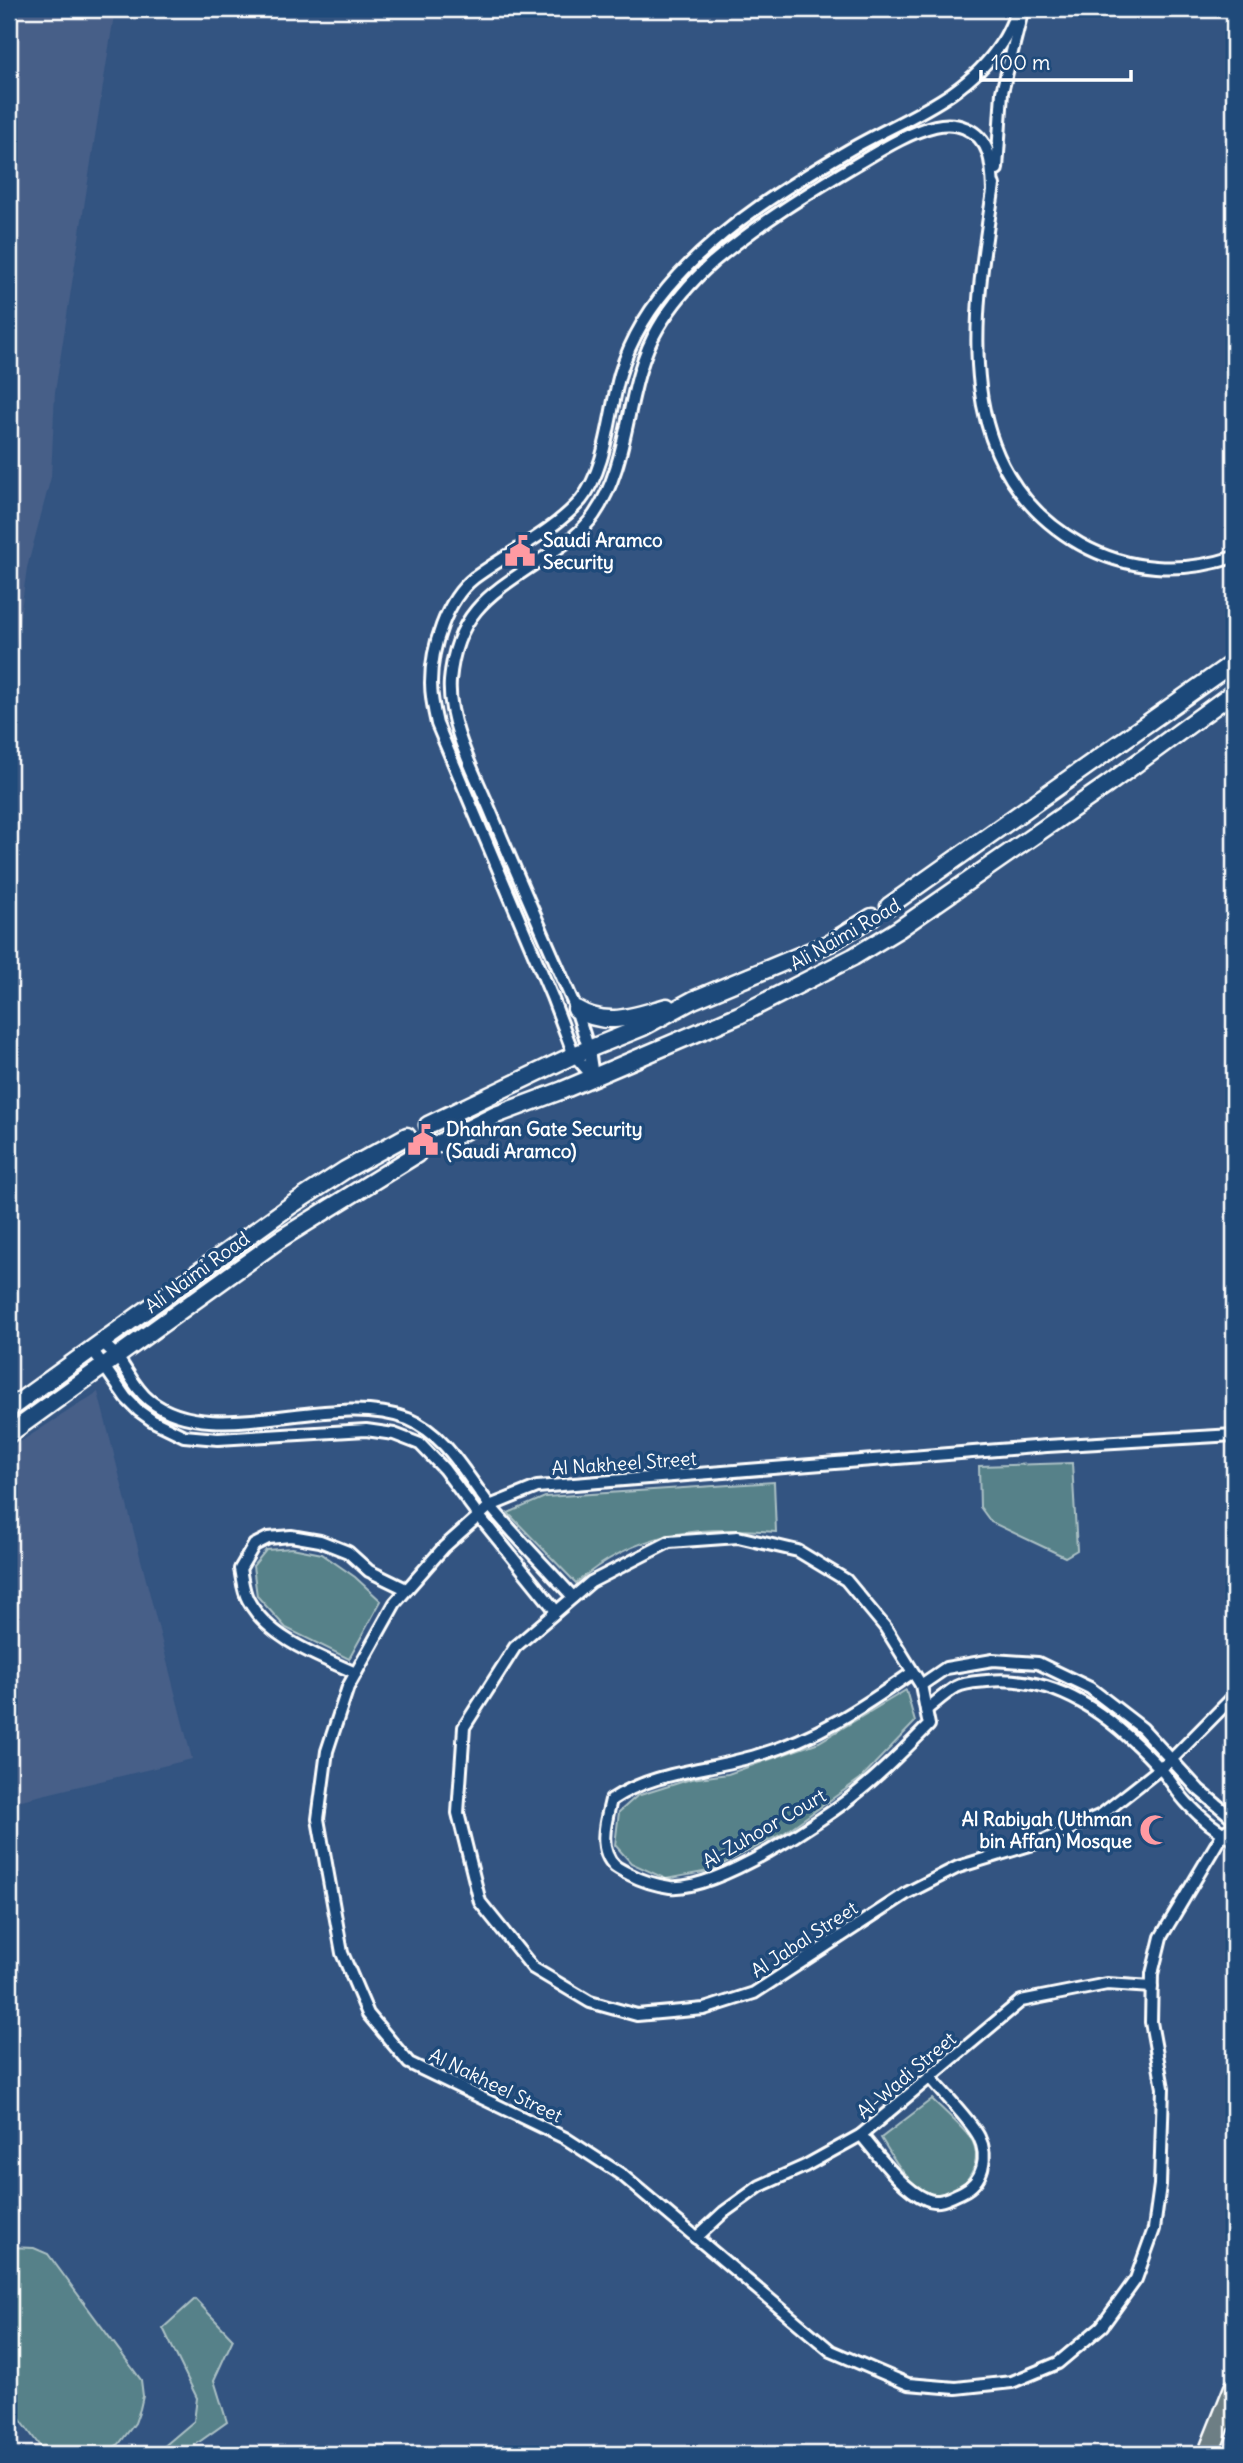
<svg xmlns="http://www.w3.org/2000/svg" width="1243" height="2463" viewBox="0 0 1243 2463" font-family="Delius,sans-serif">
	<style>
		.built { fill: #465f88 }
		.green { fill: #578189; stroke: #abc0c4; stroke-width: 2 }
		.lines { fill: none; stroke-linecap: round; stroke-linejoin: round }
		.minor-casing { stroke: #fff; stroke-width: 16 }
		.secondary-casing { stroke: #fff; stroke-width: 21 }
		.motorway-casing { stroke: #fff; stroke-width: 24 }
		.minor { stroke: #1f4a7a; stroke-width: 10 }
		.secondary { stroke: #1f4a7a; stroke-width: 16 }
		.motorway { stroke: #6d7e84; stroke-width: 19 }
		.labels { text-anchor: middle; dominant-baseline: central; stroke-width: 7; stroke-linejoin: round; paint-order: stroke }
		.poi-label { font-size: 19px; font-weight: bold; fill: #fff; stroke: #1f4a7a; text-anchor: start }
		.street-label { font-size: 19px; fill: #fff; stroke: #1f4a7a }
	</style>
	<rect width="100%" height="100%" fill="#335481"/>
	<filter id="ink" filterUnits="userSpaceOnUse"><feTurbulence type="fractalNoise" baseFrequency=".0143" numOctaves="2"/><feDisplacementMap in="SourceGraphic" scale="14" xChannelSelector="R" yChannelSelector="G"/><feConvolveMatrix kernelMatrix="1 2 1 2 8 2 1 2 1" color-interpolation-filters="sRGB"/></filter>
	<g filter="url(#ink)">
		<!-- built -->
		<g class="built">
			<path d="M9,9H115L55,392L51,477L27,568L9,693Z"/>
			<path d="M98,1392L192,1759L9,1803V1449Z"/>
		</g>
		<!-- green -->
		<g class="green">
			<path d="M1072,1463L1077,1550L1065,1557L991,1522L980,1507L979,1466Z"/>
			<path d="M774,1482L776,1532C698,1526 637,1530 576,1583L508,1513L545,1497Z"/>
			<path d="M292,1548L322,1554L355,1577L381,1601L349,1659L286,1628L257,1596L253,1566L266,1550Z"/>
			<path d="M906,1690L915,1722L860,1779L784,1833L709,1871L666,1879L631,1863L615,1845L619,1812L637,1796L691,1779L728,1774L819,1742Z"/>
			<path d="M932,2099C942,2109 968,2132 973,2142C986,2170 953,2206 926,2192C905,2181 893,2157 881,2138Z"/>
			<path d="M9,2247L34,2248L48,2254L141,2380L143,2396L140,2409L135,2423L119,2444L101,2454H49L44,2452L9,2404Z"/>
			<path d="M195,2299L233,2339L214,2380L227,2422L182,2454H155L194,2421L197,2398L163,2328Z"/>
		</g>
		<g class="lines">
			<defs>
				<g id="minor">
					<path d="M997,169L1002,92L1021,16"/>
					<path d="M994,185C974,312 947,468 1080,544C1128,571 1182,574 1234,557"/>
					<path d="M593,1076L589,1050L576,1009C547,943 518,877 490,810C474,772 447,722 450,681C456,609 495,591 548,555C566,543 582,532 594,515C632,460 624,385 658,328C672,304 693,280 713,262C759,223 811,191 862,161C884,148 910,132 935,126C944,124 956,124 965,128C992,139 992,167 993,191"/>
					<path d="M593,1077L574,1055L552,997L437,724C434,711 431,697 431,683C431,648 446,600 474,578C509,552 552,533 581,500C607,468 609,413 620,374C631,337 653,303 679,275C726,224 789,185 849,150C904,118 966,99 1002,42C1009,32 1013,20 1018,9"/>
					<path d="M102,1342C107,1347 113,1352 117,1357C127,1370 135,1389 149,1400C214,1452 329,1389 408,1419C447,1435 466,1476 491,1507C517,1538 546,1567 573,1597"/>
					<path d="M92,1349L126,1398L139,1411L153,1421L184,1436L218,1439L366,1430L394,1434L420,1444L444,1469L479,1516L556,1611"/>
					<path d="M1234,1435L1047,1446L537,1487L490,1506L444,1547L395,1603L348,1687L327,1751L318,1819L342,1953L368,2014L409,2063L565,2138L622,2175L831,2351L908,2384L956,2388L1012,2382L1058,2363L1102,2326L1136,2279L1154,2229L1160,2185L1163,2088L1151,2022L1152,1974L1161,1937L1223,1833L1234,1826"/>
					<path d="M913,1672C863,1707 817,1738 758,1755C708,1771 656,1770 611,1800C606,1820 597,1850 615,1866C619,1869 625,1872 629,1874C642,1881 656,1885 670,1887C716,1891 823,1821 859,1791C884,1771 907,1747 929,1725L921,1685L885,1627L846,1580L798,1551L738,1537L669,1542L591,1582L515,1647L464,1727L458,1813L480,1902L533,1968L590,2002L637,2015L704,2009L754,1993L907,1893L958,1867L1043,1841L1101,1815L1171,1760L1234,1696"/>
					<path d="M356,1673C318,1656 269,1639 248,1600C243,1591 242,1578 240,1569L254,1545L268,1538L291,1536L320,1541L348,1552L369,1571L406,1589"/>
					<path d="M921,1685L946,1668L993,1660L1038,1663L1090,1688L1142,1728L1199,1790L1234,1819"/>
					<path d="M926,1710C936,1702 946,1693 956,1687C965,1682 977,1682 987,1681C1058,1674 1112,1717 1158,1766C1169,1777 1177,1793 1188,1804C1201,1818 1218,1831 1234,1840"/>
					<path d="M861,2135C878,2155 902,2189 926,2199C939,2205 951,2197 962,2192C983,2182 989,2157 979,2137C972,2122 942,2092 931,2078"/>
					<path d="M696,2238L724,2212L760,2186L805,2166L861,2135L1021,2001L1107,1984L1152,1987"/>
				</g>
				<g id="secondary">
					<path d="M889,906L1234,662"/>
					<path d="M576,1009C608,1028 633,1016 667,1007"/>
					<path d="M428,1125L574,1055L643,1027L693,1000L830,943L872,917"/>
					<path d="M438,1144L496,1115L563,1090L739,1015L853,957L899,929L1107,785L1234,692"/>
					<path d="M9,1409L290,1206L345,1170L407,1136"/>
					<path d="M9,1434L280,1239L417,1154"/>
				</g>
				<path id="motorway" d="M1208,2454L1234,2389"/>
			</defs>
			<!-- minor casing -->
			<use href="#minor" class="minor-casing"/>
			<!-- secondary casing -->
			<use href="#secondary" class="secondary-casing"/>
			<!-- motorway casing -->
			<use href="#motorway" class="motorway-casing"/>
			<!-- minor -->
			<use href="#minor" class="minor"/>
			<!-- secondary -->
			<use href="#secondary" class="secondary"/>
			<!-- motorway -->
			<use href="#motorway" class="motorway"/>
		</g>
	</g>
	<!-- icons -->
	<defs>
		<symbol id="civic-bare" viewBox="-9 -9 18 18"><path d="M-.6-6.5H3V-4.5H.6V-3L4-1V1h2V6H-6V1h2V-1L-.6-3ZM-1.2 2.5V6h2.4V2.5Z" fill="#ff9aa2" stroke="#1f4a7a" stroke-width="2.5" paint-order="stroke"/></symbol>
		<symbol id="mosque-bare" viewBox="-9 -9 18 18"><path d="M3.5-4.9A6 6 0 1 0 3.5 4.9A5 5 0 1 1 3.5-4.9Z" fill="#ff9aa2" stroke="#1f4a7a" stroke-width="2.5" paint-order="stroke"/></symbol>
	</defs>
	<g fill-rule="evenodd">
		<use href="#civic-bare" x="498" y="529" width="44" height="44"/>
		<use href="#civic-bare" x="401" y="1118" width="44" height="44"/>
		<use href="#mosque-bare" x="1133" y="1808" width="44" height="44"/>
	</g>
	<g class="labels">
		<!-- poi labels -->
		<g class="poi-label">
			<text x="543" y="540">Saudi Aramco<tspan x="543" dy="22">Security</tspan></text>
			<text x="446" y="1129">Dhahran Gate Security<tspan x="446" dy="22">(Saudi Aramco)</tspan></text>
			<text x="1132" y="1819" text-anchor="end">Al Rabiyah (Uthman<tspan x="1132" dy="22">bin Affan) Mosque</tspan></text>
		</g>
		<!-- street labels -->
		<g class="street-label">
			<text transform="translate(845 934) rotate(-30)">Ali Naimi Road</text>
			<text transform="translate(197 1272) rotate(-36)">Ali Naimi Road</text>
			<text transform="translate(624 1463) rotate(-4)">Al Nakheel Street</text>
			<text transform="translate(764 1828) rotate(-30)">Al-Zuhoor Court</text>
			<text transform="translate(804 1939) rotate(-33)">Al Jabal Street</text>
			<text transform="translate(906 2075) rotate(-40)">Al-Wadi Street</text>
			<text transform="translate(496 2085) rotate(26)">Al Nakheel Street</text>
		</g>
	</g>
	<!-- margin -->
	<rect width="1243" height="2463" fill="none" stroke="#1f4a7a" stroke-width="35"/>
	<rect x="18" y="18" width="1208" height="2428" fill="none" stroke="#fff" stroke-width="2.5" filter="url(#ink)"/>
	<!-- scale -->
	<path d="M981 70v10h150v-10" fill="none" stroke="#ffffff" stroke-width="3.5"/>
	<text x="991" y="70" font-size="21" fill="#ffffff" stroke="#1f4a7a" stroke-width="5" paint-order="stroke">100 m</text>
</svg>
